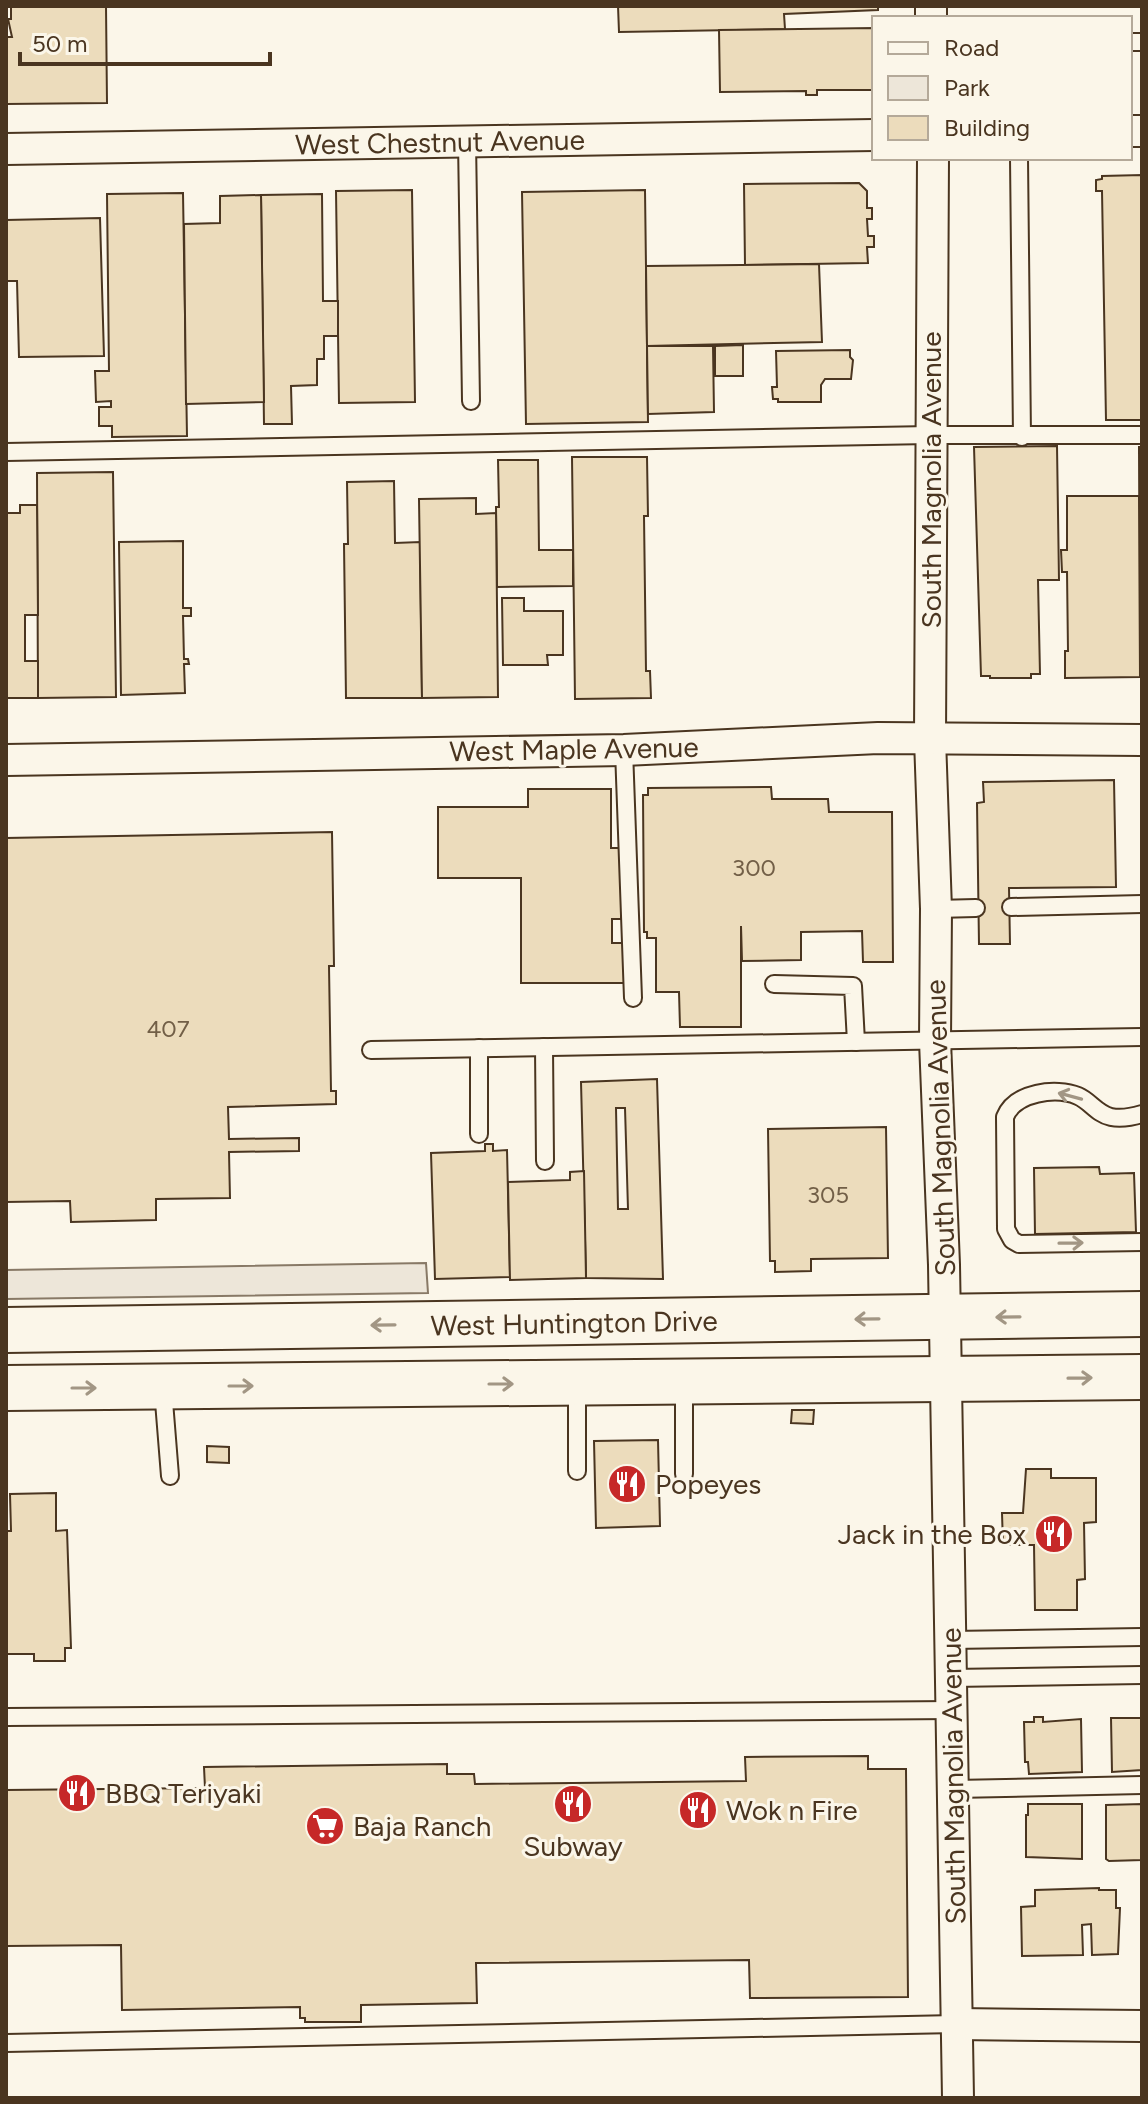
<svg xmlns="http://www.w3.org/2000/svg" width="1148" height="2104" viewBox="0 0 1148 2104" font-family="Figtree,sans-serif">
	<style>
		.green { fill: #ede6d9; stroke: #887966; stroke-width: 2 }
		.building { fill: #ecdcbc; stroke: #4a3520; stroke-width: 2; fill-rule: evenodd }
		.lines { fill: none; stroke-linecap: round; stroke-linejoin: round }
		.lane-casing { stroke: #4a3520; stroke-width: 20 }
		.street-casing { stroke: #4a3520; stroke-width: 34 }
		.primary-casing { stroke: #4a3520; stroke-width: 48 }
		.lane { stroke: #fbf6e9; stroke-width: 16 }
		.street { stroke: #fbf6e9; stroke-width: 30 }
		.primary { stroke: #fbf6e9; stroke-width: 44 }
		.oneway { stroke: #a29684 }
		.labels { text-anchor: middle; dominant-baseline: central; stroke-width: 6; stroke-linejoin: round; paint-order: stroke }
		.number-label { font-size: 24px; fill: #725f47 }
		.street-label { font-size: 28px; fill: #4a3520; stroke: #fbf6e9 }
		.poi-label { font-size: 28px; fill: #4a3520; stroke: #fbf6e9; text-anchor: start }
	</style>
	<rect width="100%" height="100%" fill="#fbf6e9"/>
	<!-- green -->
	<path class="green" d="M426,1263L428,1293L6,1299V1270Z"/>
	<!-- building -->
	<g class="building">
		<path d="M11,6H106L107,103L6,104V37H12L8,19H11Z"/>
		<path d="M618,6H878V10L784,14L785,29L619,32Z"/>
		<path d="M874,28V90H817V95H806V91L720,92L719,30Z"/>
		<path d="M1142,175V420H1106L1102,191H1096V180L1102,179V176Z"/>
		<path d="M859,183L867,191V208H872V219H867L868,236H874V247H867L868,263L745,265L744,184Z"/>
		<path d="M412,190L415,402L339,403L336,191Z"/>
		<path d="M645,190L648,422L526,424L522,192Z"/>
		<path d="M183,193L187,436L112,437V426H99V407H111V401L96,402L95,371H109L107,194Z"/>
		<path d="M322,194L323,301H338V336H324V359H317V385L291,386L292,424H264L261,195Z"/>
		<path d="M261,195L264,402L186,404L184,224L220,223V196Z"/>
		<path d="M100,218L104,356L19,357L17,281H6V220Z"/>
		<path d="M819,264L822,342L647,346L646,266Z"/>
		<path d="M743,345V376H715V346Z"/>
		<path d="M647,346H713L714,412L648,414Z"/>
		<path d="M850,350V357L853,360L851,379H825L821,385V402H778V399H773L772,387H777L776,351Z"/>
		<path d="M1057,446L1059,580H1038L1040,674H1031V678H990V676H981L974,447Z"/>
		<path d="M1139,447H1142V672H1140Z"/>
		<path d="M572,457H647L648,516H644L646,671H650L651,698L575,699Z"/>
		<path d="M498,460H538L539,550H573V586L497,587L496,507H499Z"/>
		<path d="M113,472L116,697L38,698L37,473Z"/>
		<path d="M394,481L395,543L420,542L422,698H346L344,544H348L347,482Z"/>
		<path d="M1067,496H1139L1140,677L1065,678V651H1068L1067,572H1062L1061,550H1067Z"/>
		<path d="M476,498V514L496,513L498,697L422,698L419,499Z"/>
		<path d="M20,505H37L38,615H25V661H38V698H6V513H20Z"/>
		<path d="M183,541V608H191V616H183L184,659H188L189,664H184L185,693L121,695L119,542Z"/>
		<path d="M502,598H524V611H563V655H547L548,665H503Z"/>
		<path d="M1114,780L1116,887L1009,888L1010,944H979L977,803L984,802L983,782Z"/>
		<path d="M771,787L772,799H828L829,812H892L893,962H863L862,931L801,932V960L742,961L741,926V1027H680L679,992H656V938H647V932H644L643,795H648V788Z"/>
		<path d="M528,789H611V848H621V919H612V943H626V983H521V878H438V807H528Z"/>
		<path d="M332,832L334,966H329L331,1091H336V1104L228,1107L229,1139L299,1138V1151L229,1152L230,1198L156,1199V1220L71,1222L70,1201L6,1202V838Z"/>
		<path d="M657,1079L663,1279L586,1278L581,1082ZM616,1108H625L628,1209H618Z"/>
		<path d="M886,1127L888,1258L811,1259V1271L775,1272V1261H770L768,1129Z"/>
		<path d="M485,1144H493V1151L507,1150L510,1277L435,1279L431,1153L485,1151Z"/>
		<path d="M1099,1167L1100,1174L1134,1173L1136,1232L1035,1234L1034,1168Z"/>
		<path d="M584,1171L586,1278L510,1280L508,1182L570,1180V1172Z"/>
		<path d="M792,1410H814L813,1424L791,1423Z"/>
		<path d="M658,1440L660,1526L596,1528L594,1441Z"/>
		<path d="M207,1446L229,1447V1463L207,1462Z"/>
		<path d="M1026,1469H1051V1478H1096V1522L1084,1523L1085,1579L1077,1580V1610H1035L1034,1545H1003L1002,1513H1023Z"/>
		<path d="M56,1493V1531L67,1530L71,1648H65V1661H34V1654H6V1531H11L10,1494Z"/>
		<path d="M1034,1717H1043V1722L1081,1719L1082,1772L1029,1774L1028,1762H1025L1024,1722H1034Z"/>
		<path d="M1111,1718H1142V1770L1112,1772Z"/>
		<path d="M868,1756V1769H906L908,1997L750,1998L749,1960L476,1963L477,2003L361,2005V2022H305V2018H300V2007L122,2010L121,1945L6,1946V1790L205,1788L204,1767L447,1764V1774H474L475,1784L746,1781L745,1757Z"/>
		<path d="M1028,1804H1082V1859L1026,1857V1815H1028Z"/>
		<path d="M1142,1804V1860L1109,1861L1106,1859V1805Z"/>
		<path d="M1099,1888V1890H1116V1908H1120L1118,1954L1092,1955L1091,1924L1082,1925L1083,1955L1022,1956L1021,1907L1035,1906V1890Z"/>
	</g>
	<g class="lines">
		<defs>
			<g id="lane">
				<path d="M1130,42H1142"/>
				<path d="M467,141L471,401"/>
				<path d="M1019,158L1022,437"/>
				<path d="M6,452L930,435H1142"/>
				<path d="M624,750L633,998"/>
				<path d="M1011,907L1142,904"/>
				<path d="M936,909L976,908"/>
				<path d="M774,984L853,986L856,1042"/>
				<path d="M544,1047L545,1161"/>
				<path d="M479,1048V1134"/>
				<path d="M371,1050L1142,1037"/>
				<path d="M1142,1114C1132,1117 1121,1119 1111,1117C1097,1114 1090,1101 1078,1096C1056,1087 1015,1092 1005,1117L1006,1229L1012,1240L1019,1244L1142,1242"/>
				<path d="M684,1383V1474"/>
				<path d="M577,1385V1471"/>
				<path d="M163,1389L170,1476"/>
				<path d="M951,1640L1142,1637"/>
				<path d="M952,1678L1142,1675"/>
				<path d="M6,1717L953,1710"/>
				<path d="M955,1789L1142,1785"/>
				<path d="M6,2043L956,2024"/>
			</g>
			<g id="street">
				<path d="M931,6V18"/>
				<path d="M1130,131H1142"/>
				<path d="M6,149L874,135"/>
				<path d="M933,158L930,739L936,909L935,1041L944,1265L958,2098"/>
				<path d="M6,760L624,750L878,738L1142,740"/>
				<path d="M956,2024L1142,2026"/>
			</g>
			<g id="primary">
				<path d="M6,1330L1142,1314"/>
				<path d="M6,1388L1142,1377"/>
			</g>
		</defs>
		<!-- lane casing -->
		<use href="#lane" class="lane-casing"/>
		<!-- street casing -->
		<use href="#street" class="street-casing"/>
		<!-- primary casing -->
		<use href="#primary" class="primary-casing"/>
		<!-- lane -->
		<use href="#lane" class="lane"/>
		<!-- street -->
		<use href="#street" class="street"/>
		<!-- primary -->
		<use href="#primary" class="primary"/>
	</g>
	<!-- one-way arrows -->
	<defs><path id="oneway-shaft" d="M-6 0H5M1.5-3L5.5 0L1.5 3" fill="none" stroke-width="1.6" stroke-linecap="round" stroke-linejoin="round" transform="scale(2)"/></defs>
	<g class="oneway">
		<use href="#oneway-shaft" transform="translate(1070 1096) rotate(-165)"/>
		<use href="#oneway-shaft" transform="translate(1071 1243) rotate(-1)"/>
		<use href="#oneway-shaft" transform="translate(1008 1317) rotate(179)"/>
		<use href="#oneway-shaft" transform="translate(867 1319) rotate(179)"/>
		<use href="#oneway-shaft" transform="translate(383 1325) rotate(179)"/>
		<use href="#oneway-shaft" transform="translate(1080 1378) rotate(-1)"/>
		<use href="#oneway-shaft" transform="translate(501 1384)"/>
		<use href="#oneway-shaft" transform="translate(241 1386)"/>
		<use href="#oneway-shaft" transform="translate(84 1388)"/>
	</g>
	<!-- icons -->
	<defs>
		<symbol id="restaurant-disc" viewBox="-11 -11 22 22"><circle r="9.5" fill="#c62828" stroke="#fbf6e9"/><path d="M-5-6h1v4h1v-4h1v4h1v-4h1v5L-1.5 .5V6h-2V.5L-5-1ZM5-6V6H3V1.5H1.5Q1.5-4 5-6Z" fill="#fff"/></symbol>
		<symbol id="supermarket-disc" viewBox="-11 -11 22 22"><circle r="9.5" fill="#c62828" stroke="#fbf6e9"/><path d="M-6-5.5h2.5l.6 2H6L4.5 2H-2.5L-4.4-4H-6ZM-1.5 3.2a1.3 1.3 0 1 0 .1 0ZM3 3.2a1.3 1.3 0 1 0 .1 0Z" fill="#fff"/></symbol>
	</defs>
	<g fill-rule="evenodd">
		<use href="#restaurant-disc" x="605" y="1462" width="44" height="44"/>
		<use href="#restaurant-disc" x="1032" y="1512" width="44" height="44"/>
		<use href="#restaurant-disc" x="55" y="1771" width="44" height="44"/>
		<use href="#restaurant-disc" x="551" y="1782" width="44" height="44"/>
		<use href="#restaurant-disc" x="676" y="1788" width="44" height="44"/>
		<use href="#supermarket-disc" x="303" y="1804" width="44" height="44"/>
	</g>
	<g class="labels">
		<!-- number labels -->
		<g class="number-label">
			<text x="754" y="867">300</text>
			<text x="168" y="1028">407</text>
			<text x="828" y="1194">305</text>
		</g>
		<!-- street labels -->
		<g class="street-label">
			<text transform="translate(440 142) rotate(-1)">West Chestnut Avenue</text>
			<text transform="translate(931 480) rotate(-90)">South Magnolia Avenue</text>
			<text transform="translate(574 749) rotate(-1)">West Maple Avenue</text>
			<text transform="translate(940 1128) rotate(-92)">South Magnolia Avenue</text>
			<text transform="translate(574 1323) rotate(-1)">West Huntington Drive</text>
			<text transform="translate(953 1776) rotate(-91)">South Magnolia Avenue</text>
		</g>
		<!-- poi labels -->
		<g class="poi-label">
			<text x="655" y="1484">Popeyes</text>
			<text x="1026" y="1534" text-anchor="end">Jack in the Box</text>
			<text x="105" y="1793">BBQ Teriyaki</text>
			<text x="726" y="1810">Wok n Fire</text>
			<text x="353" y="1826">Baja Ranch</text>
			<text x="573" y="1846" text-anchor="middle">Subway</text>
		</g>
	</g>
	<!-- border -->
	<rect width="1148" height="2104" fill="none" stroke="#4a3520" stroke-width="16"/>
	<!-- legend -->
	<rect x="872" y="16" width="260" height="144" fill="#fbf6e9" stroke="#b4a999" stroke-width="2"/>
	<rect x="888" y="42" width="40" height="12" fill="#fbf6e9" stroke="#b4a999" stroke-width="2"/>
	<text x="944" y="56" font-size="24" fill="#4a3520">Road</text>
	<rect x="888" y="76" width="40" height="24" fill="#ede6d9" stroke="#b4a999" stroke-width="2"/>
	<text x="944" y="96" font-size="24" fill="#4a3520">Park</text>
	<rect x="888" y="116" width="40" height="24" fill="#ecdcbc" stroke="#b4a999" stroke-width="2"/>
	<text x="944" y="136" font-size="24" fill="#4a3520">Building</text>
	<!-- scale -->
	<path d="M20 52v12h250v-12" fill="none" stroke="#4a3520" stroke-width="4"/>
	<text x="32" y="52" font-size="24" fill="#4a3520" stroke="#fbf6e9" stroke-width="6" paint-order="stroke">50 m</text>
</svg>
